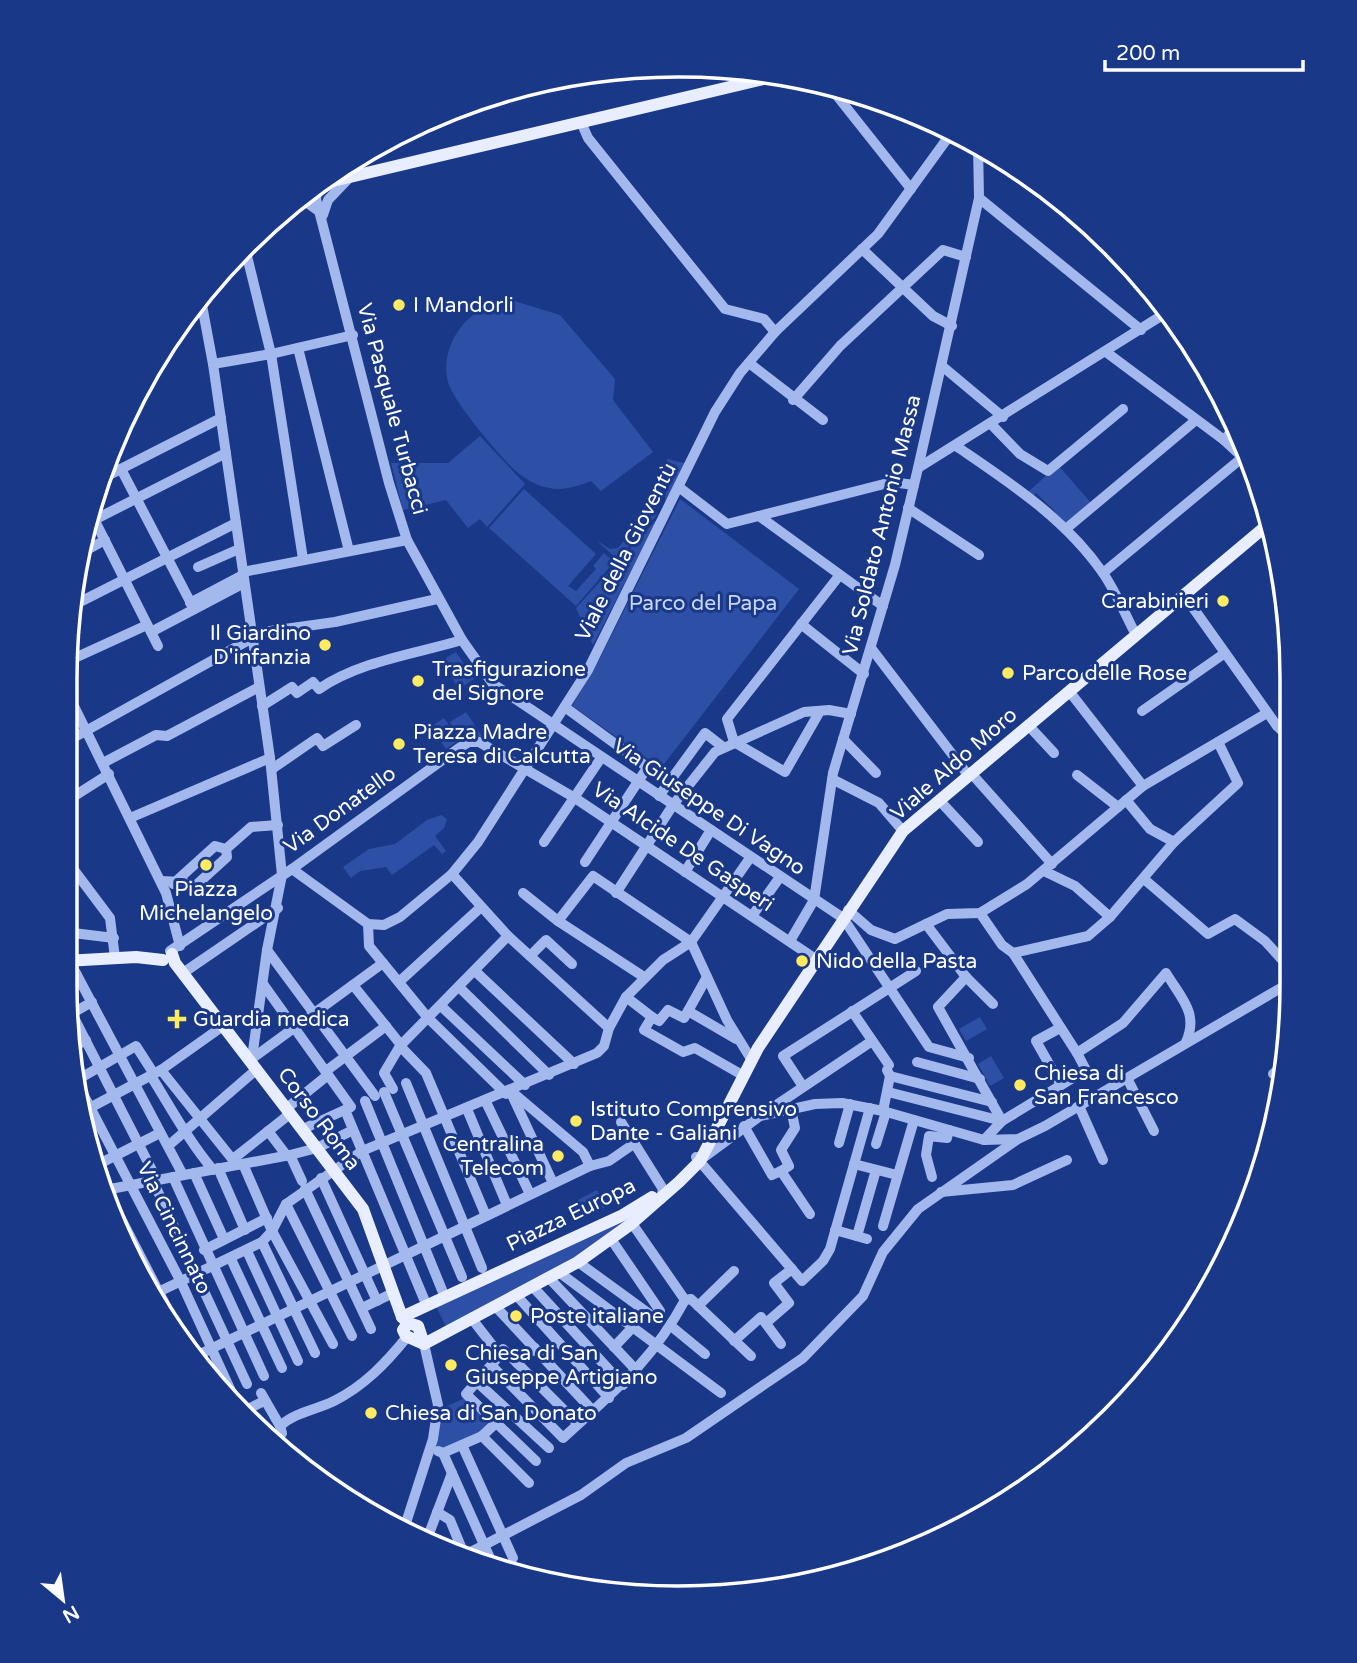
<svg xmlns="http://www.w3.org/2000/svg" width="1357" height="1663" viewBox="0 0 1357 1663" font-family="'Varela Round',sans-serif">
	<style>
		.green { fill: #2d50a6 }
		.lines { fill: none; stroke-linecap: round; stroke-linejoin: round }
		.minor { stroke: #a3b8ed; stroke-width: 10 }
		.major { stroke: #e8edff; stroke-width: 12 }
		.poi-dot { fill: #ffeb5f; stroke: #1a3888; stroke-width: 2.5 }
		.labels { text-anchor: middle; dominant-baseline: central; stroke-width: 6; stroke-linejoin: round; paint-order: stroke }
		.poi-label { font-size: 21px; fill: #fff; stroke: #1a3888; text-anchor: start }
		.street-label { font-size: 21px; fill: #fff; stroke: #1a3888 }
		.park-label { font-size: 21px; fill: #c8d6f9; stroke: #1a3888 }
		.rim { fill: none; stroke: #fff; stroke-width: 3.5 }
	</style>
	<rect width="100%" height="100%" fill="#1a3888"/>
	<!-- green -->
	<g class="green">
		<path d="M511,300L560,315L615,379L613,400L653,452L601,491L591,481C578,486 563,491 549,488C537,486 525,479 516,471C500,457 453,401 448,382C438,343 472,302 511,300Z"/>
		<path d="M480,436L525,484L487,527L480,519L468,528L446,500L403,510L391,463H448Z"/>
		<path d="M667,459L685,463L666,505L665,496L670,483L666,473Z"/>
		<path d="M1058,465L1091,503L1066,523L1054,514L1055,511L1036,493L1032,496L1028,492Z"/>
		<path d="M524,489L596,554L568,586L576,591L596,569L593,566L604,553L614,562L576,606L489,528Z"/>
		<path d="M680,499L799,589L661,768L572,706L599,660Z"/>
		<path d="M646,505L657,515L617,559L597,541L610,549L618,548L645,515Z"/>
		<path d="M658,518L593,645L576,608Z"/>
		<path d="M456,652L474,679L459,689L441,661Z"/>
		<path d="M466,712L486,742L462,741L450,722Z"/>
		<path d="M444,718L459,740L446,749L431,727Z"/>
		<path d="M441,815L447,819L444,828L435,836L446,851L442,854L434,845L392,875L386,867L360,871L351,878L343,867L369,849L395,844L427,820Z"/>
		<path d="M980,1017L987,1029L966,1041L959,1029Z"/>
		<path d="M991,1056L1004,1078L990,1086L978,1064Z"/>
		<path d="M597,1190L605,1207L584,1218L576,1201Z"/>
		<path d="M623,1215L627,1227L448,1331L434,1302Z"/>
		<path d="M467,1397L495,1427L446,1456L429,1455L438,1405L445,1407Z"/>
	</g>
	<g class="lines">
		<!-- minor -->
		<g class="minor">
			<path d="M830,87L911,189"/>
			<path d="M581,122L588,138L725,309L764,319L775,332"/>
			<path d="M318,184L316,199L389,483L407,540L462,640L493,684L843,918L929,1047L969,1058"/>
			<path d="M299,197L320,212"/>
			<path d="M979,198L1141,330"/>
			<path d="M323,215L328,200L348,179"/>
			<path d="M245,248L271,354L303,559"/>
			<path d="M862,249L933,316L952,326"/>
			<path d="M201,300L213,364L270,758L282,875L267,950L252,1058"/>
			<path d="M298,348L349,551"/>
			<path d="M1106,352L1224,440L1250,464"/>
			<path d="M749,363L823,420"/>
			<path d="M213,364L271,354L353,335"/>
			<path d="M942,366L1003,417"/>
			<path d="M793,400L840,346L943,250L966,257"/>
			<path d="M991,424L1020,454L1048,471L1123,409"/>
			<path d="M1224,440L1236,426"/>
			<path d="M956,446C1010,483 1065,518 1103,573C1116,592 1125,614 1136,635"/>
			<path d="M918,468L1169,311"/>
			<path d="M121,469L194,609"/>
			<path d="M103,478L221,418"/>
			<path d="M680,488L727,524L892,482L914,485"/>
			<path d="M908,508L979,555"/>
			<path d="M759,516L883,606"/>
			<path d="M94,519L158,646"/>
			<path d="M94,520L226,453"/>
			<path d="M1067,528L1196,420"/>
			<path d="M87,550L105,540"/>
			<path d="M198,567L239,549"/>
			<path d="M243,572L407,540"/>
			<path d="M1103,573L1243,457"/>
			<path d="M1184,595L1277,726L1291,739"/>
			<path d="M190,603L243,575"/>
			<path d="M74,605L236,523"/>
			<path d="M801,624L864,674"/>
			<path d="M151,632L244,583"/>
			<path d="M871,648L968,775"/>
			<path d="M66,662L147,625"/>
			<path d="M66,690L166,893L180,946"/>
			<path d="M1069,691L1143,786"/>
			<path d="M262,706L292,687L297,693L313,682L319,689C360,661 415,654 462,640"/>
			<path d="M566,708L669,783"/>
			<path d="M820,711L785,772L734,742L727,719L839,576"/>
			<path d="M1142,711L1225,653"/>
			<path d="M1028,725L1054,753"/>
			<path d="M843,739L876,773"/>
			<path d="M66,742L263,632L335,622L437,599"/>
			<path d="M103,763L156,735L167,736L259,687"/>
			<path d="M272,769L317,738L323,746L356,725"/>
			<path d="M971,773L1052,864"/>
			<path d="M1077,775L1118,807"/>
			<path d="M832,779L879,803L903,831"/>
			<path d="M659,796L705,733L723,747"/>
			<path d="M939,800L978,842"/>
			<path d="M1126,800L1150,829L1174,842"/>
			<path d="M65,802L109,774"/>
			<path d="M130,818L270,758"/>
			<path d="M544,842L601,758"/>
			<path d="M226,849L251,827L278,825"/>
			<path d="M65,858L110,918L115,958"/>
			<path d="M585,862L647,768"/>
			<path d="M292,869L368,924L384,925L400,917L452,874L478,842L588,670L715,412L740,373L775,332L878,234L952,132"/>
			<path d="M1044,871L1075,886L1110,917"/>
			<path d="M685,872L711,830"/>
			<path d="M452,874L508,936L609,1028"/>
			<path d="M1144,879L1208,934L1235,919L1265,941L1286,964V985L1291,994"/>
			<path d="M161,881L183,882L194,887L227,857L226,849"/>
			<path d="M173,884L215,846L226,849"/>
			<path d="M523,893L558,921L644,977"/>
			<path d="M616,893L673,805L715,752L804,712L829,710L851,714"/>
			<path d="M848,910L871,930L895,939L926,924L966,977L993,1004"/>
			<path d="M980,913L1002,945L1013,953L1088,936L1110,917L1174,842L1238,783L1218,742"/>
			<path d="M752,916L780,877"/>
			<path d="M558,921L593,876L691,942"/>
			<path d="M368,924L369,946L428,1018"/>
			<path d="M926,924L947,914L980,913L1027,884L1143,786L1267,713"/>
			<path d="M65,932L114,938"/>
			<path d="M790,941L814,900L833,773L895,565L918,468L979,198L978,144"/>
			<path d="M691,942L727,1020L751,1059"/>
			<path d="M267,950L375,1096"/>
			<path d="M170,951L292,869L459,748L469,742H479L575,798L817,960"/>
			<path d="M1013,953L1077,1053"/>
			<path d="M530,956L546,940L572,964"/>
			<path d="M69,960L183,1175"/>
			<path d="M476,972L574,1064"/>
			<path d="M183,973L278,908"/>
			<path d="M707,977L688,1011L736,1039"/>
			<path d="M966,977L938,1007L1002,1121L984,1140"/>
			<path d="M65,982L77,975"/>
			<path d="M399,982L481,907"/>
			<path d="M263,984L351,1107"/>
			<path d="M353,985L401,1045"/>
			<path d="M460,988L549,1075"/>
			<path d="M626,997L652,1017L644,1030L683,1052L695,1048L744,1076"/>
			<path d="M68,1006L157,1180"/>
			<path d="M441,1006L525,1085"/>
			<path d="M852,1011L889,1065"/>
			<path d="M69,1015L92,1002"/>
			<path d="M652,1017L659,1021L668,1010L684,1018L688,1011"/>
			<path d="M428,1018L506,1094"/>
			<path d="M1060,1028L1036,1041L1061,1085"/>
			<path d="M400,1046L426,1073L486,1216"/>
			<path d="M73,1047L86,1040"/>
			<path d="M250,1060L383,963"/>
			<path d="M917,1062L980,1079"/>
			<path d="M161,1070L237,1165"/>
			<path d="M326,1071L386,1026"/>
			<path d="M1273,1074L1284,1064"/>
			<path d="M151,1076C171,1108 188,1140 213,1170"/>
			<path d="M890,1076L992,1102"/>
			<path d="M1127,1078L1154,1131"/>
			<path d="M77,1080L136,1046L154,1074"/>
			<path d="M406,1083L482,1268"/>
			<path d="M78,1084L181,1282L231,1391"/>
			<path d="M802,1085L783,1056L916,971"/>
			<path d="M393,1089L384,1073L400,1046L508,936"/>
			<path d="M511,1091L583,1152L590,1166"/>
			<path d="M384,1092L462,1277"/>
			<path d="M888,1092L1002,1121L1086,1070L1077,1053L1123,1023L1166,973C1181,998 1199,1013 1186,1042"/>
			<path d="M512,1095L553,1183"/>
			<path d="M365,1101L442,1290"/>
			<path d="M486,1102L530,1194"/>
			<path d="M1079,1106L1103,1160"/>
			<path d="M287,1108L328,1075"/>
			<path d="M467,1109L507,1205"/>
			<path d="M791,1109L795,1128L781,1150L789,1166L781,1171L810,1214"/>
			<path d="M345,1110L424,1299"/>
			<path d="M883,1111L890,1076L887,1070"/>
			<path d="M82,1112L161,1070L223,1026"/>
			<path d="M766,1112L872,1041"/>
			<path d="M621,1122L663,1189L661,1199"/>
			<path d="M744,1126L772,1175L781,1171"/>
			<path d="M303,1129L349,1108"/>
			<path d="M268,1131L287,1156"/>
			<path d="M839,1143L850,1104"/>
			<path d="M876,1144L886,1112"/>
			<path d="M168,1146L257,1069"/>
			<path d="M290,1155L302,1181"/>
			<path d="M696,1157L802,1281L823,1261L830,1249L870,1108"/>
			<path d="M703,1158L760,1116L815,1104L842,1103L883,1111L984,1140L1018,1139L1045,1126L1291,982"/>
			<path d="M233,1159L291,1113"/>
			<path d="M243,1164L272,1231L333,1344"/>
			<path d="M854,1164L897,1175"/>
			<path d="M95,1166L160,1133"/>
			<path d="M218,1168L245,1230"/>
			<path d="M194,1173L224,1239"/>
			<path d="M99,1176L181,1335"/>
			<path d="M173,1177L264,1376"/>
			<path d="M932,1177L926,1155L929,1136L947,1138L949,1130"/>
			<path d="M321,1178L377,1301"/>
			<path d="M153,1181L247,1384"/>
			<path d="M305,1189L371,1329"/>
			<path d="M105,1190L290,1155L317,1148L353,1130"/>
			<path d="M941,1192L1013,1185L1067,1160"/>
			<path d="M286,1204L352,1336"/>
			<path d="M629,1219L685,1300L691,1299L751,1356"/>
			<path d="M883,1226L914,1120"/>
			<path d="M835,1230L867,1239"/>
			<path d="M857,1236L876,1170"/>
			<path d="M262,1242L315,1353"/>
			<path d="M204,1250L267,1218"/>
			<path d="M247,1251L298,1361"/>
			<path d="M231,1259L282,1368"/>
			<path d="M578,1262L655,1318L660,1311L611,1239"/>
			<path d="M560,1273L721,1393"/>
			<path d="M550,1279L637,1371"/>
			<path d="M534,1288L623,1385"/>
			<path d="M150,1296L262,1242L272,1231L286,1204L362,1151L597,1053L604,1046L609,1028L626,997L663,960L691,942L750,858"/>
			<path d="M517,1296L609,1398"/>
			<path d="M698,1306L734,1271"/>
			<path d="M496,1307L593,1411"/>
			<path d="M362,1308L393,1293"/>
			<path d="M472,1319L500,1355L466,1394L536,1461"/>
			<path d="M766,1323L789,1303L774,1283L792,1269"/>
			<path d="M671,1326L705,1354"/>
			<path d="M734,1341L761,1317L781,1344"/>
			<path d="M614,1347L632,1328"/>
			<path d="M500,1355L503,1349L577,1423"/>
			<path d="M196,1356L590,1166L609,1161L635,1143"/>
			<path d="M517,1363L535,1348"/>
			<path d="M492,1366L563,1438C614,1391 651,1363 685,1300"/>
			<path d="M477,1382L549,1448"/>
			<path d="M261,1393L280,1426"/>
			<path d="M245,1419L250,1417L248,1409L264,1401"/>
			<path d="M482,1436L529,1483"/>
			<path d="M271,1439L282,1433L280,1426C295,1412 316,1410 334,1401C364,1386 386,1363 407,1337"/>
			<path d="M462,1445L513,1558"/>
			<path d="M438,1451L443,1453L482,1436L496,1423"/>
			<path d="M443,1453L494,1567"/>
			<path d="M437,1512L450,1520L464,1554"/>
			<path d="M404,1529L433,1439L438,1405L424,1344"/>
			<path d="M427,1539L452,1473"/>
			<path d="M465,1555L581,1495L626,1463L686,1438L803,1358L863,1296L883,1252L918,1209L1018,1139"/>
		</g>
		<!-- major -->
		<g class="major">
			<path d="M316,185L780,75"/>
			<path d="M172,954L175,963L363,1209L402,1317L408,1323"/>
			<path d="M65,961L136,957L163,960"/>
			<path d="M402,1317L621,1216L652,1197"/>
			<path d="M408,1323L403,1330L406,1336L424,1344L578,1262L631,1224L679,1182L700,1161L758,1048L903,831L1272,521"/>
			<path d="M408,1323L418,1326L424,1344"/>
		</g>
	</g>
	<!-- markers -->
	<g class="poi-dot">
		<circle cx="399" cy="305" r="7"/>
		<circle cx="1223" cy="601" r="7"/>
		<circle cx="325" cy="645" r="7"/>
		<circle cx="1008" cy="673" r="7"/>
		<circle cx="418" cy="681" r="7"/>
		<circle cx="399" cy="744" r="7"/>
		<circle cx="206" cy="865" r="7"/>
		<circle cx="802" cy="961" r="7"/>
		<path d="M173.5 1008.5h7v7h7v7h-7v7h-7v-7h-7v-7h7z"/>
		<circle cx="1020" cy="1085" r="7"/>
		<circle cx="576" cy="1121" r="7"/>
		<circle cx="558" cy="1156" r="7"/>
		<circle cx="516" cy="1316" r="7"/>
		<circle cx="451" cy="1365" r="7"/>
		<circle cx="371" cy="1413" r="7"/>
	</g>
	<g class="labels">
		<!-- poi labels -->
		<g class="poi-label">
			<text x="413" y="305">I Mandorli</text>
			<text x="1209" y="601" text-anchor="end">Carabinieri</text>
			<text x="311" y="633" text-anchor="end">Il Giardino<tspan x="311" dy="24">D'infanzia</tspan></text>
			<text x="432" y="669">Trasfigurazione<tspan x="432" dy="24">del Signore</tspan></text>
			<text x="1022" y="673">Parco delle Rose</text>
			<text x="413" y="732">Piazza Madre<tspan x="413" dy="24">Teresa di Calcutta</tspan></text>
			<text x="206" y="889" text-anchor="middle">Piazza<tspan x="206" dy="24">Michelangelo</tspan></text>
			<text x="816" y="961">Nido della Pasta</text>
			<text x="193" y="1019">Guardia medica</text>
			<text x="1034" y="1073">Chiesa di<tspan x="1034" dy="24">San Francesco</tspan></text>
			<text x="590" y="1109">Istituto Comprensivo<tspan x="590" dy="24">Dante - Galiani</tspan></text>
			<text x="544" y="1144" text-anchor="end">Centralina<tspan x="544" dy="24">Telecom</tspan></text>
			<text x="530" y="1316">Poste italiane</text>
			<text x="465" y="1353">Chiesa di San<tspan x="465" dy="24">Giuseppe Artigiano</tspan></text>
			<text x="385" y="1413">Chiesa di San Donato</text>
		</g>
		<!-- street labels -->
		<g class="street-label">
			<text transform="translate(392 409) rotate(75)">Via Pasquale Turbacci</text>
			<text transform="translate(882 525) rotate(-76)">Via Soldato Antonio Massa</text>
			<text transform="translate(626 552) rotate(-63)">Viale della Gioventù</text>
			<text transform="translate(954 764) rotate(-41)">Viale Aldo Moro</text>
			<text transform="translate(709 807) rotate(34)">Via Giuseppe Di Vagno</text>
			<text transform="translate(340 810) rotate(-36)">Via Donatello</text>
			<text transform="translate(683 847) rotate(34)">Via Alcide De Gasperi</text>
			<text transform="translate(319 1119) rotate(53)">Corso Roma</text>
			<text transform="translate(571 1215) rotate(-26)">Piazza Europa</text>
			<text transform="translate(174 1228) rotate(64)">Via Cincinnato</text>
		</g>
		<!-- park labels -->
		<g class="park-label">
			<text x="703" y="603">Parco del Papa</text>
		</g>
	</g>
	<!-- crop -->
	<path d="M0 0H1357V1663H0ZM678 77H679A601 601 0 0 1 1280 678V985A601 601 0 0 1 679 1586H678A601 601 0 0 1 77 985V678A601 601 0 0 1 678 77Z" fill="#1a3888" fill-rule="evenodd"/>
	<path class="rim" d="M678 77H679A601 601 0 0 1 1280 678V985A601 601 0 0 1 679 1586H678A601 601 0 0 1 77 985V678A601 601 0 0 1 678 77Z"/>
	<!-- north arrow -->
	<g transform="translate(63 1600) rotate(151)" stroke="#1a3888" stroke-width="5" paint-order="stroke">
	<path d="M0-5L12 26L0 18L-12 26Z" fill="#ffffff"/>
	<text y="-10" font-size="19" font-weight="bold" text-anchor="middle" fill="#ffffff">N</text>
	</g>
	<!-- scale -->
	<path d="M1105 60v10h198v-10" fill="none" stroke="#ffffff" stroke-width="3.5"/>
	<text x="1116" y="60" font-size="21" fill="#ffffff" stroke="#1a3888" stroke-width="5" paint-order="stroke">200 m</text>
</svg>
